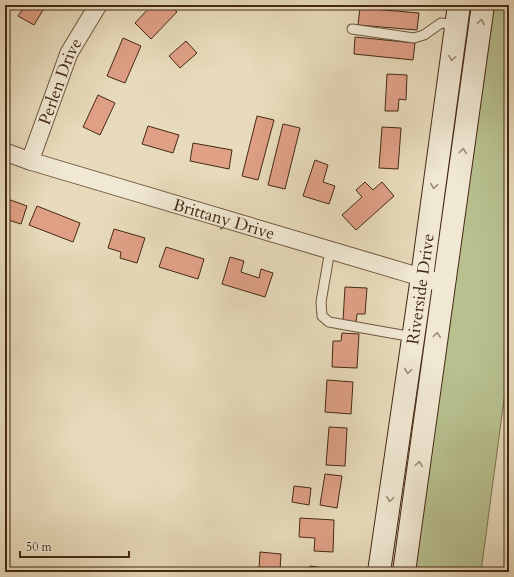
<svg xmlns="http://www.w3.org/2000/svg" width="514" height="577" viewBox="0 0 514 577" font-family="Cardo,serif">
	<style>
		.green { fill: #b8c08f; stroke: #7e7452 }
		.building { fill: #dfa086; stroke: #452914 }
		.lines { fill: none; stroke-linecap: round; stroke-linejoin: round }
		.lane-casing { stroke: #6e563e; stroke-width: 11 }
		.street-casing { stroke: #6e563e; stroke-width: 19 }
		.secondary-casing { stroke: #452914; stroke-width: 24 }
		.lane { stroke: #f0e8d3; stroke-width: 9 }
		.street { stroke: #f0e8d3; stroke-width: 17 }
		.secondary { stroke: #f0e8d3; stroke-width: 22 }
		.oneway { stroke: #9a8874 }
		.labels { text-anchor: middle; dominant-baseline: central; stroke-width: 3.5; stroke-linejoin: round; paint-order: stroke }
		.street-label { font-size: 17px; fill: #452914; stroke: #f0e8d3 }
	</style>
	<rect width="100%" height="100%" fill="#e8dbbb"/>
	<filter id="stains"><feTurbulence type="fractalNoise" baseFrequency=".005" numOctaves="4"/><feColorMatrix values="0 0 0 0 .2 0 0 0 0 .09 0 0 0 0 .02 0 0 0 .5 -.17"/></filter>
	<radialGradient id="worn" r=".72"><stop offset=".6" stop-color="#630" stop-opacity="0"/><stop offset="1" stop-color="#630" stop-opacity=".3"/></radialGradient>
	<!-- green -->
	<path class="green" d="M494,5H509V362L481,572H446L412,568Z"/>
	<!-- building -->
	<g class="building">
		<path d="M15,5H46L34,25L18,16L23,9Z"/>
		<path d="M152,5H169L177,12L151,39L135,23Z"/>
		<path d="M360,8L419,13L417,30L358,25Z"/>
		<path d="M355,37L415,43L413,60L354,54Z"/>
		<path d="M123,38L141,46L125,83L107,76Z"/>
		<path d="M186,41L197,53L180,68L169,56Z"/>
		<path d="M5,55L10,56L5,72Z"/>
		<path d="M387,74L407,75L406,100L399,99L398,111H385Z"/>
		<path d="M98,95L115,103L100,135L83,127Z"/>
		<path d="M257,116L274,120L258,180L242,176Z"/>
		<path d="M283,124L300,128L285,189L268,185Z"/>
		<path d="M148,126L179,135L173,153L142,144Z"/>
		<path d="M382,127L401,128L398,169L379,168Z"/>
		<path d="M193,143L232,150L229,169L190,161Z"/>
		<path d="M315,160L328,165L323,182L335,186L329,204L303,196Z"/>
		<path d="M365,182L373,190L382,182L394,196L356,230L342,215L362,197L356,190Z"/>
		<path d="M5,198L27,206L21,224L5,219Z"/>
		<path d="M37,206L80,223L73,242L29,225Z"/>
		<path d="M114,229L145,238L137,263L120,258L121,252L108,248Z"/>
		<path d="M166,247L204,259L198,279L159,267Z"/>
		<path d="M230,257L244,261L241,272L259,278L261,269L273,273L265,297L222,284Z"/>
		<path d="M345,287L367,288L365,314H357L356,322L343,321Z"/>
		<path d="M342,333L359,334L357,368L332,367L333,341H341Z"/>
		<path d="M327,380L353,382L351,414L325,412Z"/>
		<path d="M329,427L347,428L345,466L326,465Z"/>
		<path d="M325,474L342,476L337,508L320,505Z"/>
		<path d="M294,486L311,488L309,505L292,502Z"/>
		<path d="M300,518L334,520L333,552L314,551L315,538L299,537Z"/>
		<path d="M260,552L281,554L280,570L259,569Z"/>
		<path d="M310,566L331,569L330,572H309Z"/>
	</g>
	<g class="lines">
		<defs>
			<g id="lane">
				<path d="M352,29L414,38L424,35L441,23L456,25"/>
				<path d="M330,250L321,302L322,316L329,322L413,337"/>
			</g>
			<g id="street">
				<path id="s1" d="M5,152L30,161L444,284"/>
				<path id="s2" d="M30,161L69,53L98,5"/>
			</g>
			<g id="secondary">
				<path id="s3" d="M379,572L422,277L459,5"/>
				<path d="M404,572L483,5"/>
			</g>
		</defs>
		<!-- lane casing -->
		<use href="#lane" class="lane-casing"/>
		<!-- street casing -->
		<use href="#street" class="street-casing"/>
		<!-- secondary casing -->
		<use href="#secondary" class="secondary-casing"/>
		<!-- lane -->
		<use href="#lane" class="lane"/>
		<!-- street -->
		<use href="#street" class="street"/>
		<!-- secondary -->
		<use href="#secondary" class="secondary"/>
	</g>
	<!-- one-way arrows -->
	<defs><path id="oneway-chevron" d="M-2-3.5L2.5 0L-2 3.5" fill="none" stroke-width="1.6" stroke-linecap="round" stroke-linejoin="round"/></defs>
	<g class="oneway">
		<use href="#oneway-chevron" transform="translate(481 22) rotate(-82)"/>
		<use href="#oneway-chevron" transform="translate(452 58) rotate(98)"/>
		<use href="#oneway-chevron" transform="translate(463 151) rotate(-82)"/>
		<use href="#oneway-chevron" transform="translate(434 186) rotate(98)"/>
		<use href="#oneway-chevron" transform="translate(437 335) rotate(-82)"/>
		<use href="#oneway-chevron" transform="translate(408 371) rotate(98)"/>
		<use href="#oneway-chevron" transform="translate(419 464) rotate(-82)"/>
		<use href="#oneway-chevron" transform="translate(390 499) rotate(98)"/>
	</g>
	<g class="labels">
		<!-- street labels -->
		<g class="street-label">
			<text stroke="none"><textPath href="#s2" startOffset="85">Perlen Drive</textPath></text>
			<text stroke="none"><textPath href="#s1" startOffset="229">Brittany Drive</textPath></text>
			<text stroke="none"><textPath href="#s3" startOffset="286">Riverside Drive</textPath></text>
		</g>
	</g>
	<!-- margin -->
	<rect width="514" height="577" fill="none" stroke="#e8dbbb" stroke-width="20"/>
	<rect x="6" y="6" width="502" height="565" fill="none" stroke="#452914" stroke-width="2"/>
	<rect x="10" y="10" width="494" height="557" fill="none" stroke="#452914"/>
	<!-- scale -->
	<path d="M20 551v6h109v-6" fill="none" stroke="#452914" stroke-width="2"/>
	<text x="26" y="551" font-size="12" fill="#452914" stroke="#f0e8d3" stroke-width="3" paint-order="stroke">50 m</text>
	<rect width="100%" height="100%" filter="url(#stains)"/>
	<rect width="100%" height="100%" fill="url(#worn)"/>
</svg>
